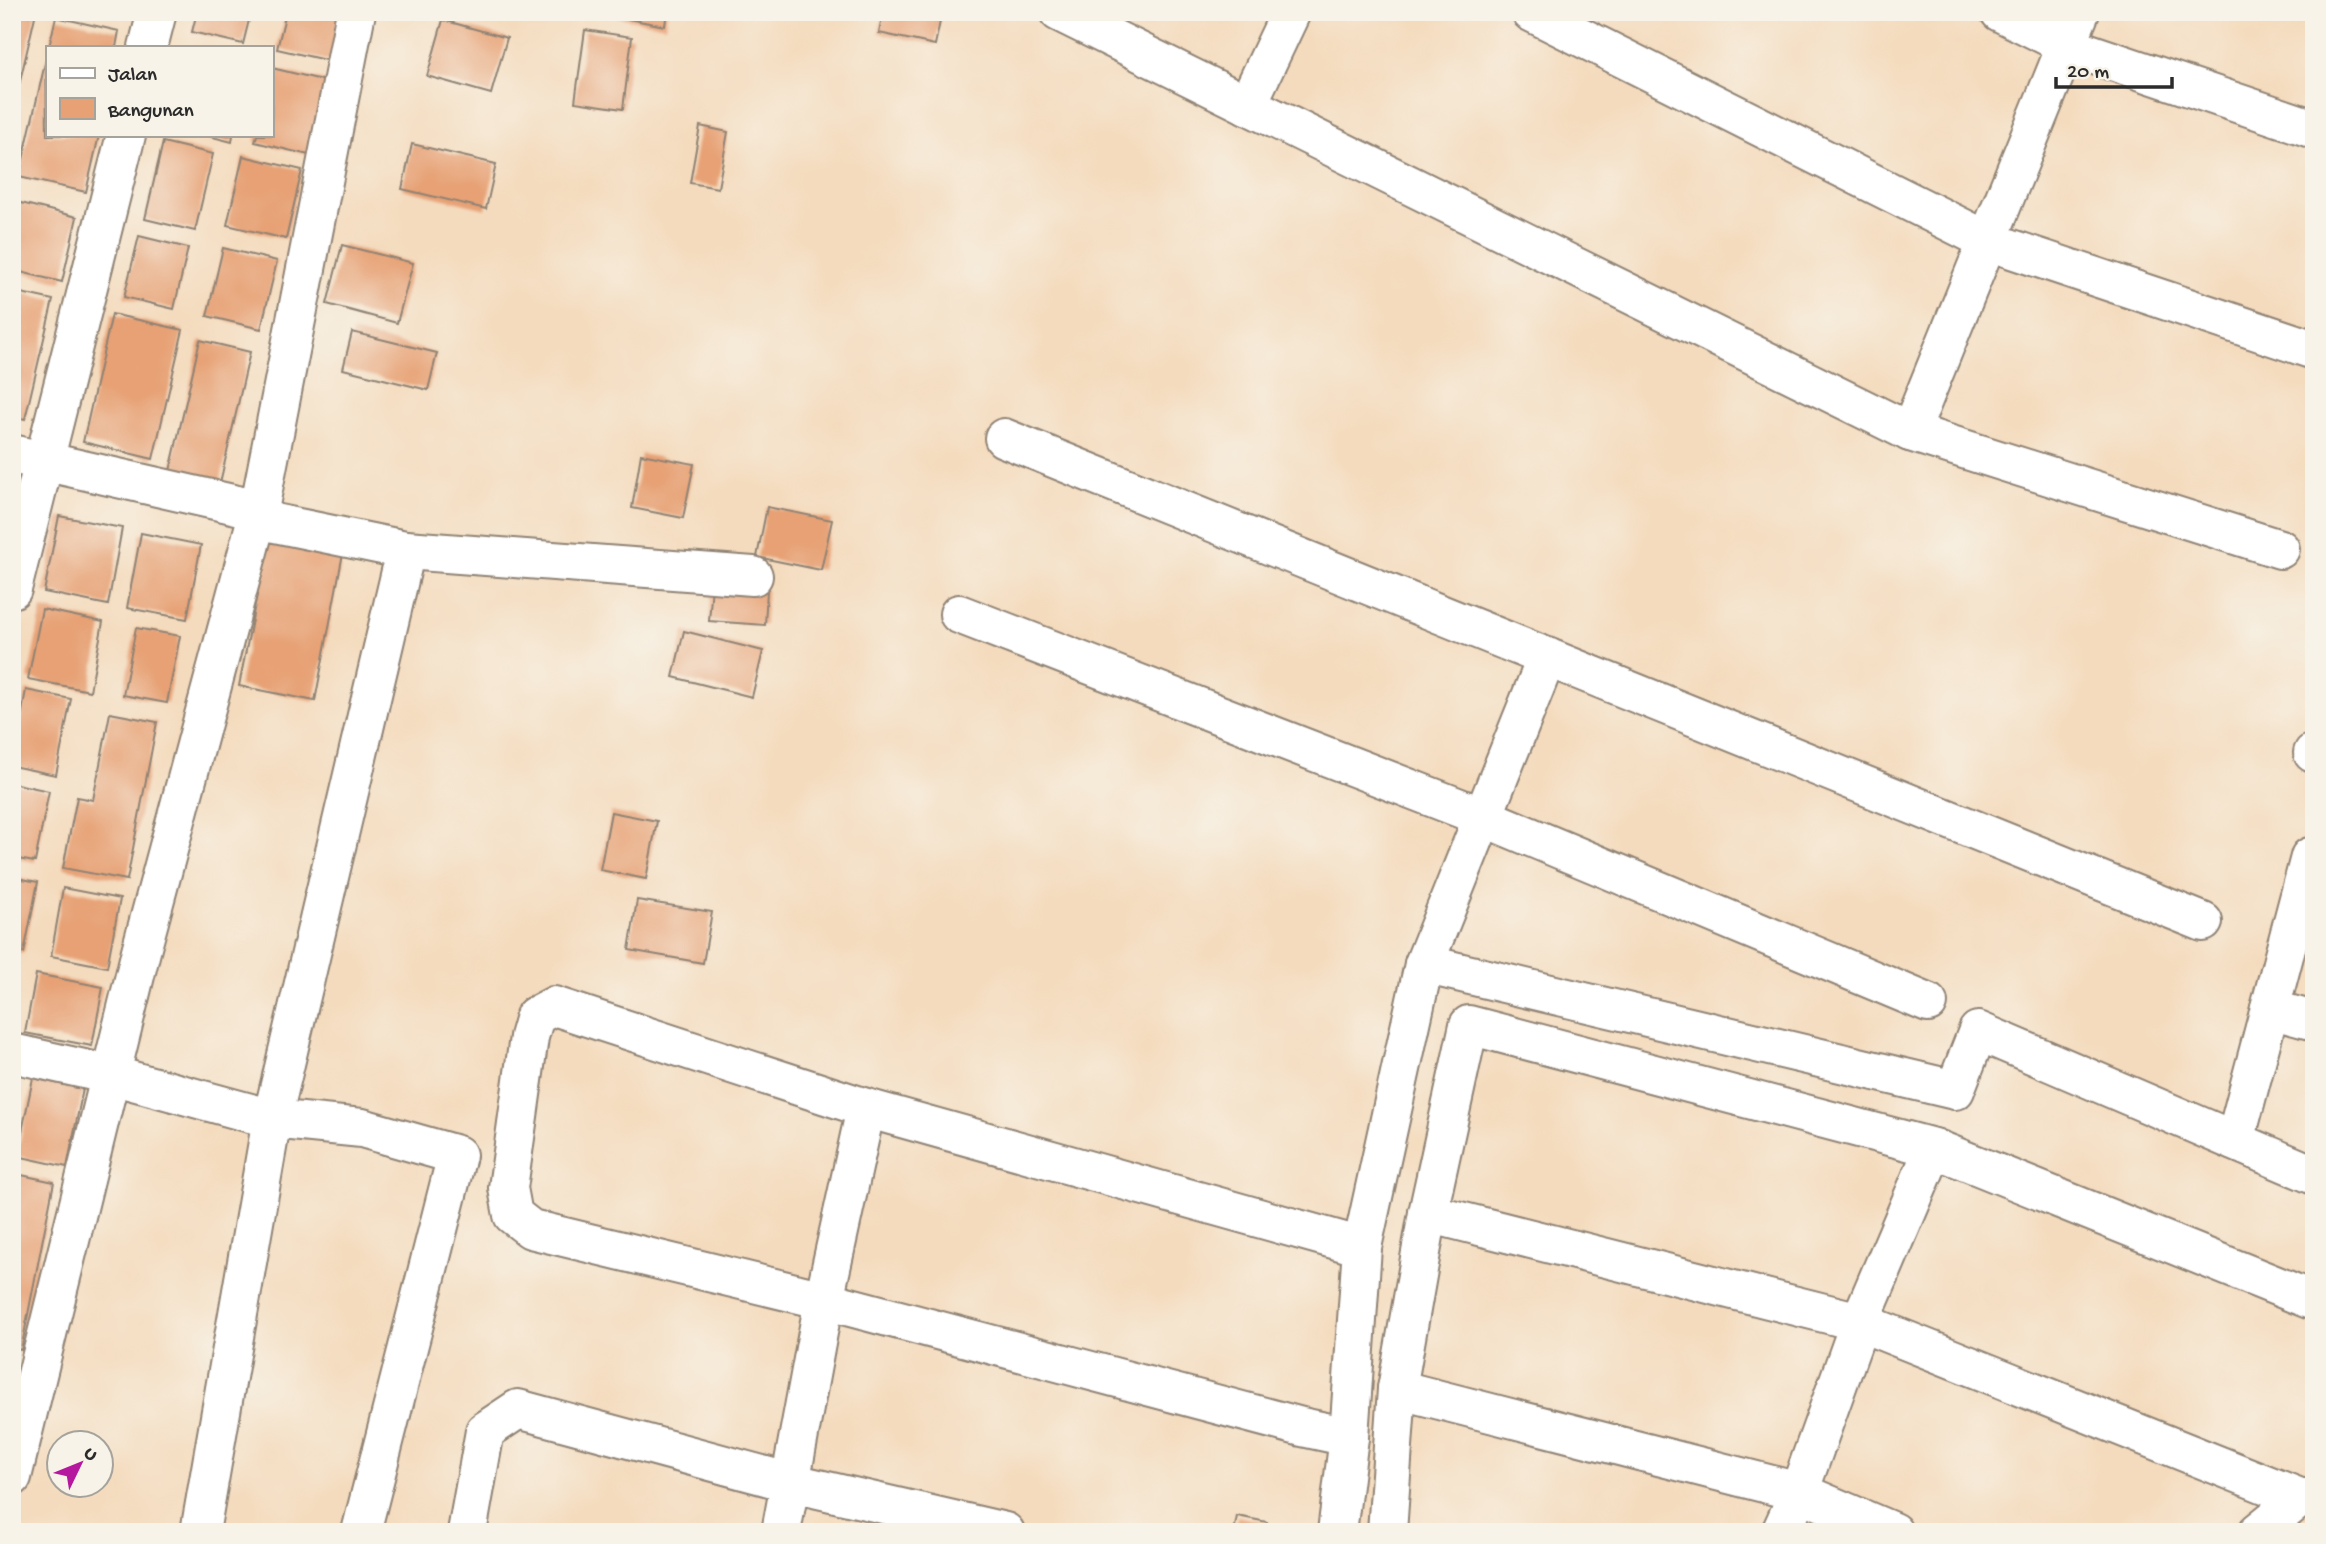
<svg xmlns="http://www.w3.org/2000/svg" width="2326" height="1544" viewBox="0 0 2326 1544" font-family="'Gochi Hand',sans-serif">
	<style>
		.building { fill: #e7a174 }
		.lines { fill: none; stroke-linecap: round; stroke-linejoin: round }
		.street-casing { stroke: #908374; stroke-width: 42 }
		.street { stroke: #fff; stroke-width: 38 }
	</style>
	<rect width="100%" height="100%" fill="#f7f3e8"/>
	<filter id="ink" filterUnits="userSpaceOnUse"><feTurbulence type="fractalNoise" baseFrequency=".0143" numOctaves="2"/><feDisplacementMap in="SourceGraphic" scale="14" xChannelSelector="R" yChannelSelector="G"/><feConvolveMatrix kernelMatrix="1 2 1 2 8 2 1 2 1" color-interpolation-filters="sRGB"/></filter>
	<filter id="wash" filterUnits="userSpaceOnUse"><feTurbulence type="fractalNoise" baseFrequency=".00686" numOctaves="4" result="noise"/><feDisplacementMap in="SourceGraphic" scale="28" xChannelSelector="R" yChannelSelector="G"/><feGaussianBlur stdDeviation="1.57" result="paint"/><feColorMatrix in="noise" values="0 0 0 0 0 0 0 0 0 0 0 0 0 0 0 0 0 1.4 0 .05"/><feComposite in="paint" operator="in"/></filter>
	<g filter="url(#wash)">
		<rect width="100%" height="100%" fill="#f4dbbe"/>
		<g id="blocks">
			<!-- building -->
			<g class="building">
				<path d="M12,12H36L17,94L12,93Z"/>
				<path d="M197,12H251L243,44L192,32Z"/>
				<path d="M286,12H341L330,61L277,49Z"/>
				<path d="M592,12H667L665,26Z"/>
				<path d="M883,12H942L935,45L879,33Z"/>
				<path d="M56,17L119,31L116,47H49Z"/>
				<path d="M443,20L507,38L491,94L427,76Z"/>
				<path d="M585,30L632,37L623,109L575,102Z"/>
				<path d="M46,59L47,135H99L86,192L19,177Z"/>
				<path d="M272,68L330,82L313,156L255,142L257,135H271Z"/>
				<path d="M700,126L728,132L718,188L690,183Z"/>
				<path d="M205,135H233L232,142Z"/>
				<path d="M163,142L213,154L195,231L145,219Z"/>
				<path d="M412,144L496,164L486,209L402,189Z"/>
				<path d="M243,156L302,170L286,239L227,225Z"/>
				<path d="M13,201L77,217L62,282L12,270Z"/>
				<path d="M139,236L188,248L174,309L124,297Z"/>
				<path d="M342,245L413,263L397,323L327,304Z"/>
				<path d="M223,248L277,261L261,329L207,316Z"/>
				<path d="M12,291L53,300L25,419L12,416Z"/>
				<path d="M112,314L183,330L153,459L83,442Z"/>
				<path d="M352,332L437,353L428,390L343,369Z"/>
				<path d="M200,340L250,352L220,483L170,471Z"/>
				<path d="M641,454L694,464L683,518L632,508Z"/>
				<path d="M767,507L832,520L821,570L757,557Z"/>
				<path d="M59,516L122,528L108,605L44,592Z"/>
				<path d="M141,533L201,545L187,619L127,608Z"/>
				<path d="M269,533L344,548L315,701L239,686Z"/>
				<path d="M712,586L767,590L765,625L709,621Z"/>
				<path d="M42,609L103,622L90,691L28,679Z"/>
				<path d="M136,628L180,636L167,703L123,695Z"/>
				<path d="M684,631L763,651L752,697L673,677Z"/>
				<path d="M26,690L71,699L56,775L12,766Z"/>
				<path d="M110,713L157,722L127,880L63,868L77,797L93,800Z"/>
				<path d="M12,783L49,791L35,862L12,858Z"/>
				<path d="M611,812L657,821L646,879L600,870Z"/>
				<path d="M12,877L38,882L24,953L12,951Z"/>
				<path d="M63,888L120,899L107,967L51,956Z"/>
				<path d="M637,900L712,912L703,963L629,950Z"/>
				<path d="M36,974L103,987L92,1046L25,1033Z"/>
				<path d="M33,1078L83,1089L67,1167L17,1156Z"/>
				<path d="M12,1173L54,1182L21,1350L12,1348Z"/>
				<path d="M1237,1516L1267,1522L1265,1532H1234Z"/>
			</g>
		</g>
	</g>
	<g filter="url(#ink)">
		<use href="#blocks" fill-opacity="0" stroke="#908374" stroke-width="2"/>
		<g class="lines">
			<defs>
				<g id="street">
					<path d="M1059,12L1910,432L2280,549"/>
					<path d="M1531,12L1988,241L2314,350"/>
					<path d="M2000,12L2068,46L2314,129"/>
					<path d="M148,47L157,12"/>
					<path d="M1247,105L1291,12"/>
					<path d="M1910,432L2080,12"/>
					<path d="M1004,438L2203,922"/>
					<path d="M12,454L259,510"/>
					<path d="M255,519L406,550L753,576"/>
					<path d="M12,589L126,135"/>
					<path d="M959,614L1483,817L1928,1003"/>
					<path d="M2313,753H2314"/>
					<path d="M1424,964L1547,657"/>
					<path d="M2270,1009L2314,1021"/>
					<path d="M12,1053L111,1075L272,1119L362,1128L457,1155L361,1532"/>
					<path d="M2235,1141L2310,857H2314"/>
					<path d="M1428,1213L1860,1322L2300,1498"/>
					<path d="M1397,1389L1799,1492L1893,1532"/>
					<path d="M1349,1437L1302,1427L824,1300L531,1229L513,1215L508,1188L529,1037L535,1016L554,1006L866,1108L1362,1247"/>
					<path d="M12,1477L141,951L259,510L356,12"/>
					<path d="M200,1532L272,1119L406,550"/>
					<path d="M467,1532L485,1431L518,1409L788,1482L1005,1532"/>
					<path d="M781,1532L824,1300L866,1108"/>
					<path d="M1337,1532L1349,1437L1362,1247L1424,964L1955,1090L1978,1031L2314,1175"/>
					<path d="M1387,1532L1397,1389L1428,1213L1469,1025L1934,1148L2314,1301"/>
					<path d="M1781,1532L1799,1492L1860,1322L1934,1148"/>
					<path d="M2258,1532L2300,1498H2314"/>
				</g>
			</defs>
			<!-- street casing -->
			<use href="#street" class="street-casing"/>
			<!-- street -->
			<use href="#street" class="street"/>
		</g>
	</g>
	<!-- margin -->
	<rect width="2326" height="1544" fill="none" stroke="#f7f3e8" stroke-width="42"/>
	<!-- legend -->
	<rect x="46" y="46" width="228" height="91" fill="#f7f3e8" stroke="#a5a39c" stroke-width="2"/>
	<rect x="60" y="68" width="35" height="10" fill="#ffffff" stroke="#a5a39c" stroke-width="2"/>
	<text x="108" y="80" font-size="21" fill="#2b2b2b">Jalan</text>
	<rect x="60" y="98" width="35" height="21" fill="#e7a174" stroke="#a5a39c" stroke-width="2"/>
	<text x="108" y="116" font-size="21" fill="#2b2b2b">Bangunan</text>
	<!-- north arrow -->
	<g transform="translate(80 1464) rotate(47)"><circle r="33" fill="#f7f3e8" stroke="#a5a39c" stroke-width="2"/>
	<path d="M0-5L12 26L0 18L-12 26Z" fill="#b5179e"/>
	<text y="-10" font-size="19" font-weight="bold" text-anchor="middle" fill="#2b2b2b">U</text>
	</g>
	<!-- scale -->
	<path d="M2056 77v10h116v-10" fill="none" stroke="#2b2b2b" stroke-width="3.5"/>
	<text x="2067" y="77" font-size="21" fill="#2b2b2b" stroke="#f7f3e8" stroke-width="5" paint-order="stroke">20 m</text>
</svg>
